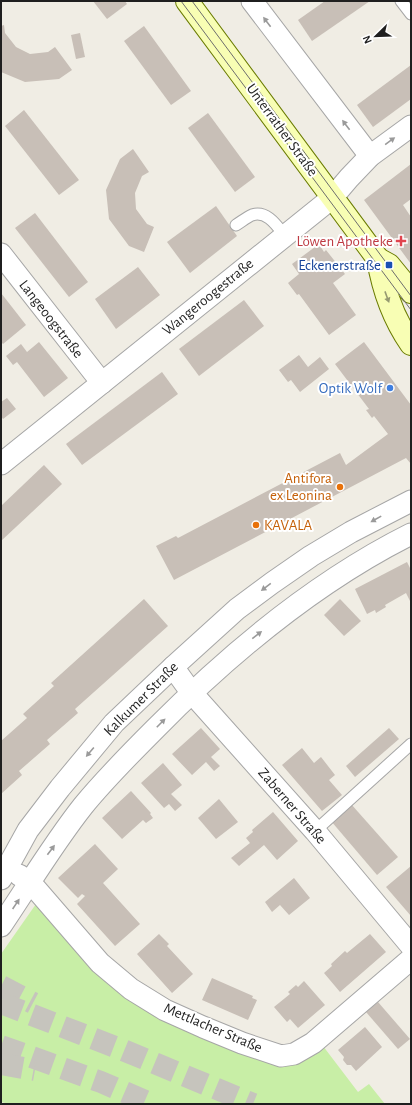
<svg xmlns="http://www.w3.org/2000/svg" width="412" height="1105" viewBox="0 0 412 1105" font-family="'Alegreya Sans',sans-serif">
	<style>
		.grass { fill: #c8eea6 }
		.building { fill: #c8bfb7 }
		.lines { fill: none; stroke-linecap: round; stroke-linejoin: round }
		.motorway-tunnel { stroke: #c6c4bd; stroke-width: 22; stroke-dasharray: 22 11; stroke-linecap: butt }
		.service-casing { stroke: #a6a6a6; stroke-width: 13 }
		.minor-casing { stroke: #a6a6a6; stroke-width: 23 }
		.secondary-casing { stroke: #6a7b00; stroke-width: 24 }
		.service { stroke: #fff; stroke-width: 11 }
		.minor { stroke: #fff; stroke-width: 21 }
		.secondary { stroke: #f8feb4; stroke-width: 22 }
		.tram { stroke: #6d6d6d; stroke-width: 1 }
		.oneway { fill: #9a9a9a }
		.oneway2 { fill: #969a71 }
		.health-dot { fill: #e0444e; stroke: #fff; stroke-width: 1.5 }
		.transit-dot { fill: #1a4fb4; stroke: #fff; stroke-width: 1.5 }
		.shop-dot { fill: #3f7fe0; stroke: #fff; stroke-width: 1.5 }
		.food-dot { fill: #e8710a; stroke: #fff; stroke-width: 1.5 }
		.labels { text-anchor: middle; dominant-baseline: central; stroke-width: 4; stroke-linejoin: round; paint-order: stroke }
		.street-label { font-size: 15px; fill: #1f1f1f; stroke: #fff }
		.health-label { font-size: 15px; fill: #be3a42; stroke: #fff; text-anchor: end }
		.transit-label { font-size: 15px; fill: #164399; stroke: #fff; text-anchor: end }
		.shop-label { font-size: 15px; fill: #366cbe; stroke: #fff; text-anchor: end }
		.food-label { font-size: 15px; fill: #c56008; stroke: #fff; text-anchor: end }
	</style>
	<rect width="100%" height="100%" fill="#f0ede4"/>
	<!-- grass -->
	<path class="grass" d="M36,904L93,969L124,997L151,1012L283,1066L302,1062L323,1046L358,1092L369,1084L385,1104H9L1,1102V954Z"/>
	<!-- building -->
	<g class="building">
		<path d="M93,1H125L127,4L107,19Z"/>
		<path d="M325,1H370L312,41L298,20Z"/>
		<path d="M4,25L5,33L16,47L30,54L48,52L55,47L72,70L59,79L25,82L1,72V26Z"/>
		<path d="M144,26L191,91L171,105L124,41Z"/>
		<path d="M80,33L85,57L76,59L71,35Z"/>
		<path d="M411,65V99L373,127L357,105Z"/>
		<path d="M24,110L79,180L59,195L5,126Z"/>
		<path d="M208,113L255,177L235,192L188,128Z"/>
		<path d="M133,149L149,172L142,176L135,193L136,209L147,224L154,227L144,252L129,246L109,219L106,190L120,159Z"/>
		<path d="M411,164V199L403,205L411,217V264L364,200Z"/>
		<path d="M216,206L237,236L190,273L167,242Z"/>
		<path d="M35,213L88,282L69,297L15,228Z"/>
		<path d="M319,244L324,252L326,250L345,274L333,283L356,315L329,335L299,294L297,295L288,283L299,274L292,264Z"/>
		<path d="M138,267L160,295L116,329L95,299Z"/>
		<path d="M1,293L26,325L3,344L1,342Z"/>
		<path d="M244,300L264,326L199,376L179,349Z"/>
		<path d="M39,342L68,378L44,397L17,362L13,365L6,356L21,344L27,352Z"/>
		<path d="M364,342L411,405V464L406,458L174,580L156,546L176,536L178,538L340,453L346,465L388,434L374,416L372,418L366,410L369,409L335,364Z"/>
		<path d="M299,355L308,367L320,357L329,369L300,392L291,380L288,382L279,370Z"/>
		<path d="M162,372L178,394L82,465L66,444Z"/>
		<path d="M7,398L16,409L3,419L1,416V402Z"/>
		<path d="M44,465L62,484L1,541V506Z"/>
		<path d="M407,562L411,570V601H410L406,593L385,605L386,607L376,613L375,610L367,614L355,589Z"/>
		<path d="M144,599L168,626L75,709L78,713L47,740L50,744L19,771L22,775L1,794V741L27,718L23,714L54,686L51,683Z"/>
		<path d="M340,599L361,621L344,636L324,615Z"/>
		<path d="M201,728L220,749L211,757L220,766L214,771L206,762L192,775L172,754Z"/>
		<path d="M389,728L399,739L355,777L346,766Z"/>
		<path d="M302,748L314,763L321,757L335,775L329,780L342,795L322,811L282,765Z"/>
		<path d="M163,763L182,785L171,794L182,805L175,811L169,804L164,808L141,783Z"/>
		<path d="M131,791L151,813L150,814L153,818L146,823L143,820L122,839L102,818Z"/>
		<path d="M219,799L238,822L216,839L198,818Z"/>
		<path d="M351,804L398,857L377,875L331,821Z"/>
		<path d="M273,812L298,841L277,860L264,845L239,866L231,858L250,843L246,838L253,832L252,830Z"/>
		<path d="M95,844L118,869L103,883L140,924L115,946L77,904L85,896L82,894L78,898L58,878Z"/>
		<path d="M411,866V916L386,887Z"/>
		<path d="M294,878L310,898L289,915L280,905L272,912L265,902Z"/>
		<path d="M159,934L169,944L167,946L193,974L172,993L137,954Z"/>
		<path d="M370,934L386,952L340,992L324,973L332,966L331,964L345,951L347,953Z"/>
		<path d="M212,978L253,996L252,998L257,1000L248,1020L202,1000Z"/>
		<path d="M304,981L325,1005L298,1028L290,1019L287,1022L274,1007L290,994L288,992L296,985L298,987Z"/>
		<path d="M378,1002L410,1039L398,1049L366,1012Z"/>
		<path d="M365,1027L382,1047L356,1071L351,1065H347L343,1060L344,1057L338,1050Z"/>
	</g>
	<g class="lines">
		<!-- motorway-tunnel -->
		<g class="motorway-tunnel">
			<path d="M1,986L33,1003"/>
			<path d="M1,1003L123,1050L253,1104"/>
			<path d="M1,1046L101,1082L152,1104"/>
			<path d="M1,1064L35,1070"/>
		</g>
		<defs>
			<g id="service">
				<path d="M401,1L411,14"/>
				<path d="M236,225C241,222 247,217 252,215C267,210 277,226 285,236"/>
				<path d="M315,831L411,744"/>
			</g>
			<g id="minor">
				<path d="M252,1L370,156"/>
				<path d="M1,254L102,383"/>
				<path d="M1,464L332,198L349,178L370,156L411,126"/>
				<path d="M173,667L191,692L315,831L411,946"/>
				<path d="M19,875L30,882L100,963L131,989L165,1010L203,1027L242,1043L281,1056L294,1054L313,1043L411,959"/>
				<path d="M1,879L28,830L60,788L114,723L173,667L237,609L272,583L311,556L351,532L411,501"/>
				<path d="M1,926C28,886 53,844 83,806C105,779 130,754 155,729C230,653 315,582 411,534"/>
			</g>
			<g id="secondary">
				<path d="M187,1L378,259C383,289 393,318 411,344"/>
				<path d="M378,259L389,265L411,292"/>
			</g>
		</defs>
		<!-- service casing -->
		<use href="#service" class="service-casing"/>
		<!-- minor casing -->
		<use href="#minor" class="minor-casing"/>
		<!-- secondary casing -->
		<use href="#secondary" class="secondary-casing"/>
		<!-- service -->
		<use href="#service" class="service"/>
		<!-- minor -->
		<use href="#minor" class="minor"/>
		<!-- secondary -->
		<use href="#secondary" class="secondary"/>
		<!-- tram -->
		<g class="tram">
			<path d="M181,1L411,310"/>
			<path d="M192,1L411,296"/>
		</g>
	</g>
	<!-- one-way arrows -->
	<defs><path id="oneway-solid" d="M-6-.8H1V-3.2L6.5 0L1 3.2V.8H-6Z"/></defs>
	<g class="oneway">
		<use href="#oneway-solid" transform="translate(267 22) rotate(-127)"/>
		<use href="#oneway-solid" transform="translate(346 125) rotate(-127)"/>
		<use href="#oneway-solid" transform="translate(390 141) rotate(-36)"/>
		<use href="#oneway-solid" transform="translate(376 519) rotate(151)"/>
		<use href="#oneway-solid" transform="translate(266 587) rotate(143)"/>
		<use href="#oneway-solid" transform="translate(257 635) rotate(-38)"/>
		<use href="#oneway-solid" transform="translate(161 723) rotate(-45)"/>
		<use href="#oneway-solid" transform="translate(90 752) rotate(130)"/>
		<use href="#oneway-solid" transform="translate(51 850) rotate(-53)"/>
		<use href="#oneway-solid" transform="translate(16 904) rotate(-56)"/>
	</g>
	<use class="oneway2" href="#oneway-solid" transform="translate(387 297) rotate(70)"/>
	<!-- markers -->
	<path class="health-dot" d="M399 235h4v4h4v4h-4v4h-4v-4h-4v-4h4z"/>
	<rect class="transit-dot" x="385" y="261" width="8" height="8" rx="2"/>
	<circle class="shop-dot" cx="390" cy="388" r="4"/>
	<g class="food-dot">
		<circle cx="340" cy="487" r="4"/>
		<circle cx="256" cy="525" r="4"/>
	</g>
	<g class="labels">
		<!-- street labels -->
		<g class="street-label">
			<text transform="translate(282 130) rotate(54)">Unterrather Straße</text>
			<text transform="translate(208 297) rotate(-39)">Wangeroogestraße</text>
			<text transform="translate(51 319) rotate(52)">Langeoogstraße</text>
			<text transform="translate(141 699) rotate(-45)">Kalkumer Straße</text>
			<text transform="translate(292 806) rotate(49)">Zaberner Straße</text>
			<text transform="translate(213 1028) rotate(23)">Mettlacher Straße</text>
		</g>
		<!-- health labels -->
		<g class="health-label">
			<text x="393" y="241">Löwen Apotheke</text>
		</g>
		<!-- transit labels -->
		<g class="transit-label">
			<text x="381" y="265">Eckenerstraße</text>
		</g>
		<!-- shop labels -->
		<g class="shop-label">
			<text x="382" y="388">Optik Wolf</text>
		</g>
		<!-- food labels -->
		<g class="food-label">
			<text x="332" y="478">Antifora<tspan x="332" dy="17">ex Leonina</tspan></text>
			<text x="264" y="525" text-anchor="start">KAVALA</text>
		</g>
	</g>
	<!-- border -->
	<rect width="412" height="1105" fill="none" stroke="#1f1f1f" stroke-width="4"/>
	<!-- north arrow -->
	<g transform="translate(376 36) rotate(247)" stroke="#ffffff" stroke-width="3" paint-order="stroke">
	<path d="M0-3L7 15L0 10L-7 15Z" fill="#1f1f1f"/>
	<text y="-6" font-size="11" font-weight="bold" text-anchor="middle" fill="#1f1f1f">N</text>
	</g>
</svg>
